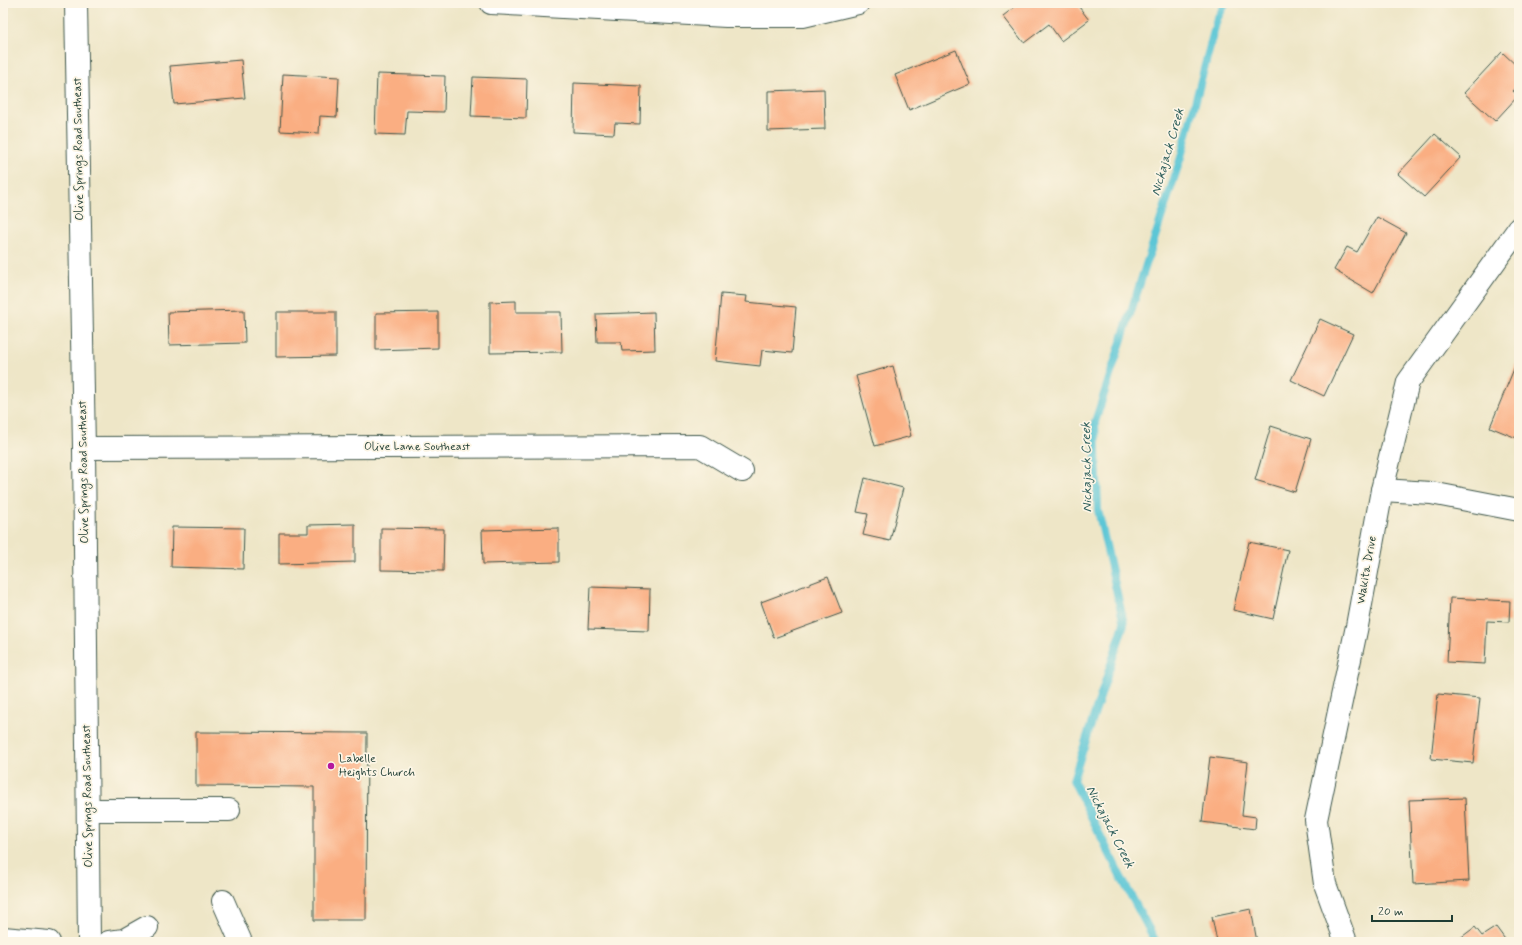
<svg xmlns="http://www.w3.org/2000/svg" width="1522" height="945" viewBox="0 0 1522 945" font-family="Mynerve,sans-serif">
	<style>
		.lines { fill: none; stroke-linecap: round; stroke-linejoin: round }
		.stream { stroke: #5bc6d6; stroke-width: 8 }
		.building { fill: #faae82 }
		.minor-casing { stroke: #3e564a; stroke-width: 24 }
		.minor { stroke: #fff; stroke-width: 22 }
		.poi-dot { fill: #b5179e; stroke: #fcf5e5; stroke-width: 1.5 }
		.labels { text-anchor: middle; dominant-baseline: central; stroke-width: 3.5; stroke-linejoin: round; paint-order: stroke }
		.street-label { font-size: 12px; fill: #1f3d34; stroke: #fcf5e5 }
		.poi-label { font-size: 12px; fill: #1f3d34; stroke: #fcf5e5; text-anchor: start }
		.water-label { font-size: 13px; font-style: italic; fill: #2e5f5c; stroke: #fcf5e5 }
	</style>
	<rect width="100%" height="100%" fill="#fcf5e5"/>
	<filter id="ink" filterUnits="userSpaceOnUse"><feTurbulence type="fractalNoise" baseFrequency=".025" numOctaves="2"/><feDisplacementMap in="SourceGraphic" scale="8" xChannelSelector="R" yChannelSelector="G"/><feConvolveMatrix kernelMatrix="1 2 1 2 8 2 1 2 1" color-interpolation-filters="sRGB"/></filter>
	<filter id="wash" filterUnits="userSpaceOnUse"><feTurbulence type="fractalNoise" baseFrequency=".012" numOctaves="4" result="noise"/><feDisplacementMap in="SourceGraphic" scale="16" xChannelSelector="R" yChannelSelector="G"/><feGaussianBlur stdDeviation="0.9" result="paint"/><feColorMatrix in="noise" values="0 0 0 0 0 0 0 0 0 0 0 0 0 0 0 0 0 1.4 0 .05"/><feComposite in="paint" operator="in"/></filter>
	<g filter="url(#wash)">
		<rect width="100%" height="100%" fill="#eee6c7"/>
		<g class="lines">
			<!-- stream -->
			<path class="stream" d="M1156,942L1122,879L1073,780L1124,624L1098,510L1095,422L1181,157L1217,19L1226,3"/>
		</g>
		<g id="blocks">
			<!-- building -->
			<g class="building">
				<path d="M1020,3H1076L1089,20L1061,41L1049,24L1024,43L1003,16Z"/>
				<path d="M956,50L970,84L909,110L895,75Z"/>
				<path d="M1502,52L1519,68V85L1513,91L1518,96L1495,121L1464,93Z"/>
				<path d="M241,60L245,98L174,104L170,66Z"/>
				<path d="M283,74L339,77L337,117L320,116L319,133L280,131Z"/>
				<path d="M377,74L445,76L444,112L407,111L405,135L375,134Z"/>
				<path d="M473,77L527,79L526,118L471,116Z"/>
				<path d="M574,83L641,86L640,124L615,123L614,134L573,132Z"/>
				<path d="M824,89L825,129L768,131V91Z"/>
				<path d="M1435,134L1461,157L1424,197L1398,174Z"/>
				<path d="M1377,217L1406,233L1373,293L1334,270L1347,247L1357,252Z"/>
				<path d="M721,294L747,296L746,302L796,307L792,353L762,350L760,366L715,361Z"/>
				<path d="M516,301V312H561L562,352L490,353V302Z"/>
				<path d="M244,310L245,343L169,345L168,312Z"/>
				<path d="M276,312H336V356L276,357Z"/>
				<path d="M438,312V348L376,350V313Z"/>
				<path d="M654,312L655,350L622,351L621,342H597L596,314Z"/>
				<path d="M1320,319L1353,334L1324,396L1291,380Z"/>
				<path d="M1516,364L1519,365V439L1490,427Z"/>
				<path d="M893,366L911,436L875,446L856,376Z"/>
				<path d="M1271,426L1311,439L1295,492L1255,480Z"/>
				<path d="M865,478L903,488L890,541L863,535L868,514L857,512Z"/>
				<path d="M355,524V562L279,564V533H308V525Z"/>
				<path d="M172,527L244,528L243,569L171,567Z"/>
				<path d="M381,528L444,529L443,571L381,570Z"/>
				<path d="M559,528V562L483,564L482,530Z"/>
				<path d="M1249,542L1288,550L1273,619L1233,610Z"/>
				<path d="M828,577L842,613L774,638L761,602Z"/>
				<path d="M590,587L650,589L649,631L588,629Z"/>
				<path d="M1450,598L1510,601L1509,622L1487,621L1485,664L1447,662Z"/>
				<path d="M1438,694L1480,698L1473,763L1431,759Z"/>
				<path d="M196,732L367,733L366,920H314V787L196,786Z"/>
				<path d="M1210,757L1248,762L1242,815L1256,817L1255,829L1202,822Z"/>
				<path d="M1465,798L1469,881L1413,884L1409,800Z"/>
				<path d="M1251,909L1257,942H1217L1212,917Z"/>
				<path d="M1475,927L1482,936L1496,927L1507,942H1455Z"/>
			</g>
		</g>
	</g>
	<g filter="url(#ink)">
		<use href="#blocks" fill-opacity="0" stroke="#3e564a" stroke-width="1"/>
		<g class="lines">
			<defs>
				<g id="minor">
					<path d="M76,3L84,448L89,942"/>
					<path d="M491,3L726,16H803L858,3"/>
					<path d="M84,448L700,446L742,471"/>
					<path d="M1382,490L1431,493L1519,510"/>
					<path d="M88,810H229"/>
					<path d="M223,901L241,942"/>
					<path d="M3,938L49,942"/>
					<path d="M109,942L124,940L147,927"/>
					<path d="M1346,942L1325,884L1316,820L1357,626L1382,490L1408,382L1519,228"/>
				</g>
			</defs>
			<!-- minor casing -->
			<use href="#minor" class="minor-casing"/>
			<!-- minor -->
			<use href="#minor" class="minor"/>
		</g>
	</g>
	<!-- markers -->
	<circle class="poi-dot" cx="331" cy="766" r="4"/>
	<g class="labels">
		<!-- street labels -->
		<g class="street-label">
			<text transform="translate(79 149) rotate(-91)">Olive Springs Road Southeast</text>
			<text x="417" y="447">Olive Lane Southeast</text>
			<text transform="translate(84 472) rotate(-91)">Olive Springs Road Southeast</text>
			<text transform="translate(1367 570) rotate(-80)">Wakita Drive</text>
			<text transform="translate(88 796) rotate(-91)">Olive Springs Road Southeast</text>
		</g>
		<!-- poi labels -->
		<g class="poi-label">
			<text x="339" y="759">Labelle<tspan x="339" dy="14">Heights Church</tspan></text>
		</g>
		<!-- water labels -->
		<g class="water-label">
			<text transform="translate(1168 152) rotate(-74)">Nickajack Creek</text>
			<text transform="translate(1087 467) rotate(-91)">Nickajack Creek</text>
			<text transform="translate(1110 827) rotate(63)">Nickajack Creek</text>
		</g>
	</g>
	<!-- margin -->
	<rect width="1522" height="945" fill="none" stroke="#fcf5e5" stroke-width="16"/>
	<!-- scale -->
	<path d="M1372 915v6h80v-6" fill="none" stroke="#1f3d34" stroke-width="2"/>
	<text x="1378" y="915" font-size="12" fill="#1f3d34" stroke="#fcf5e5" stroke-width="3" paint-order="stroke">20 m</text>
</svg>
